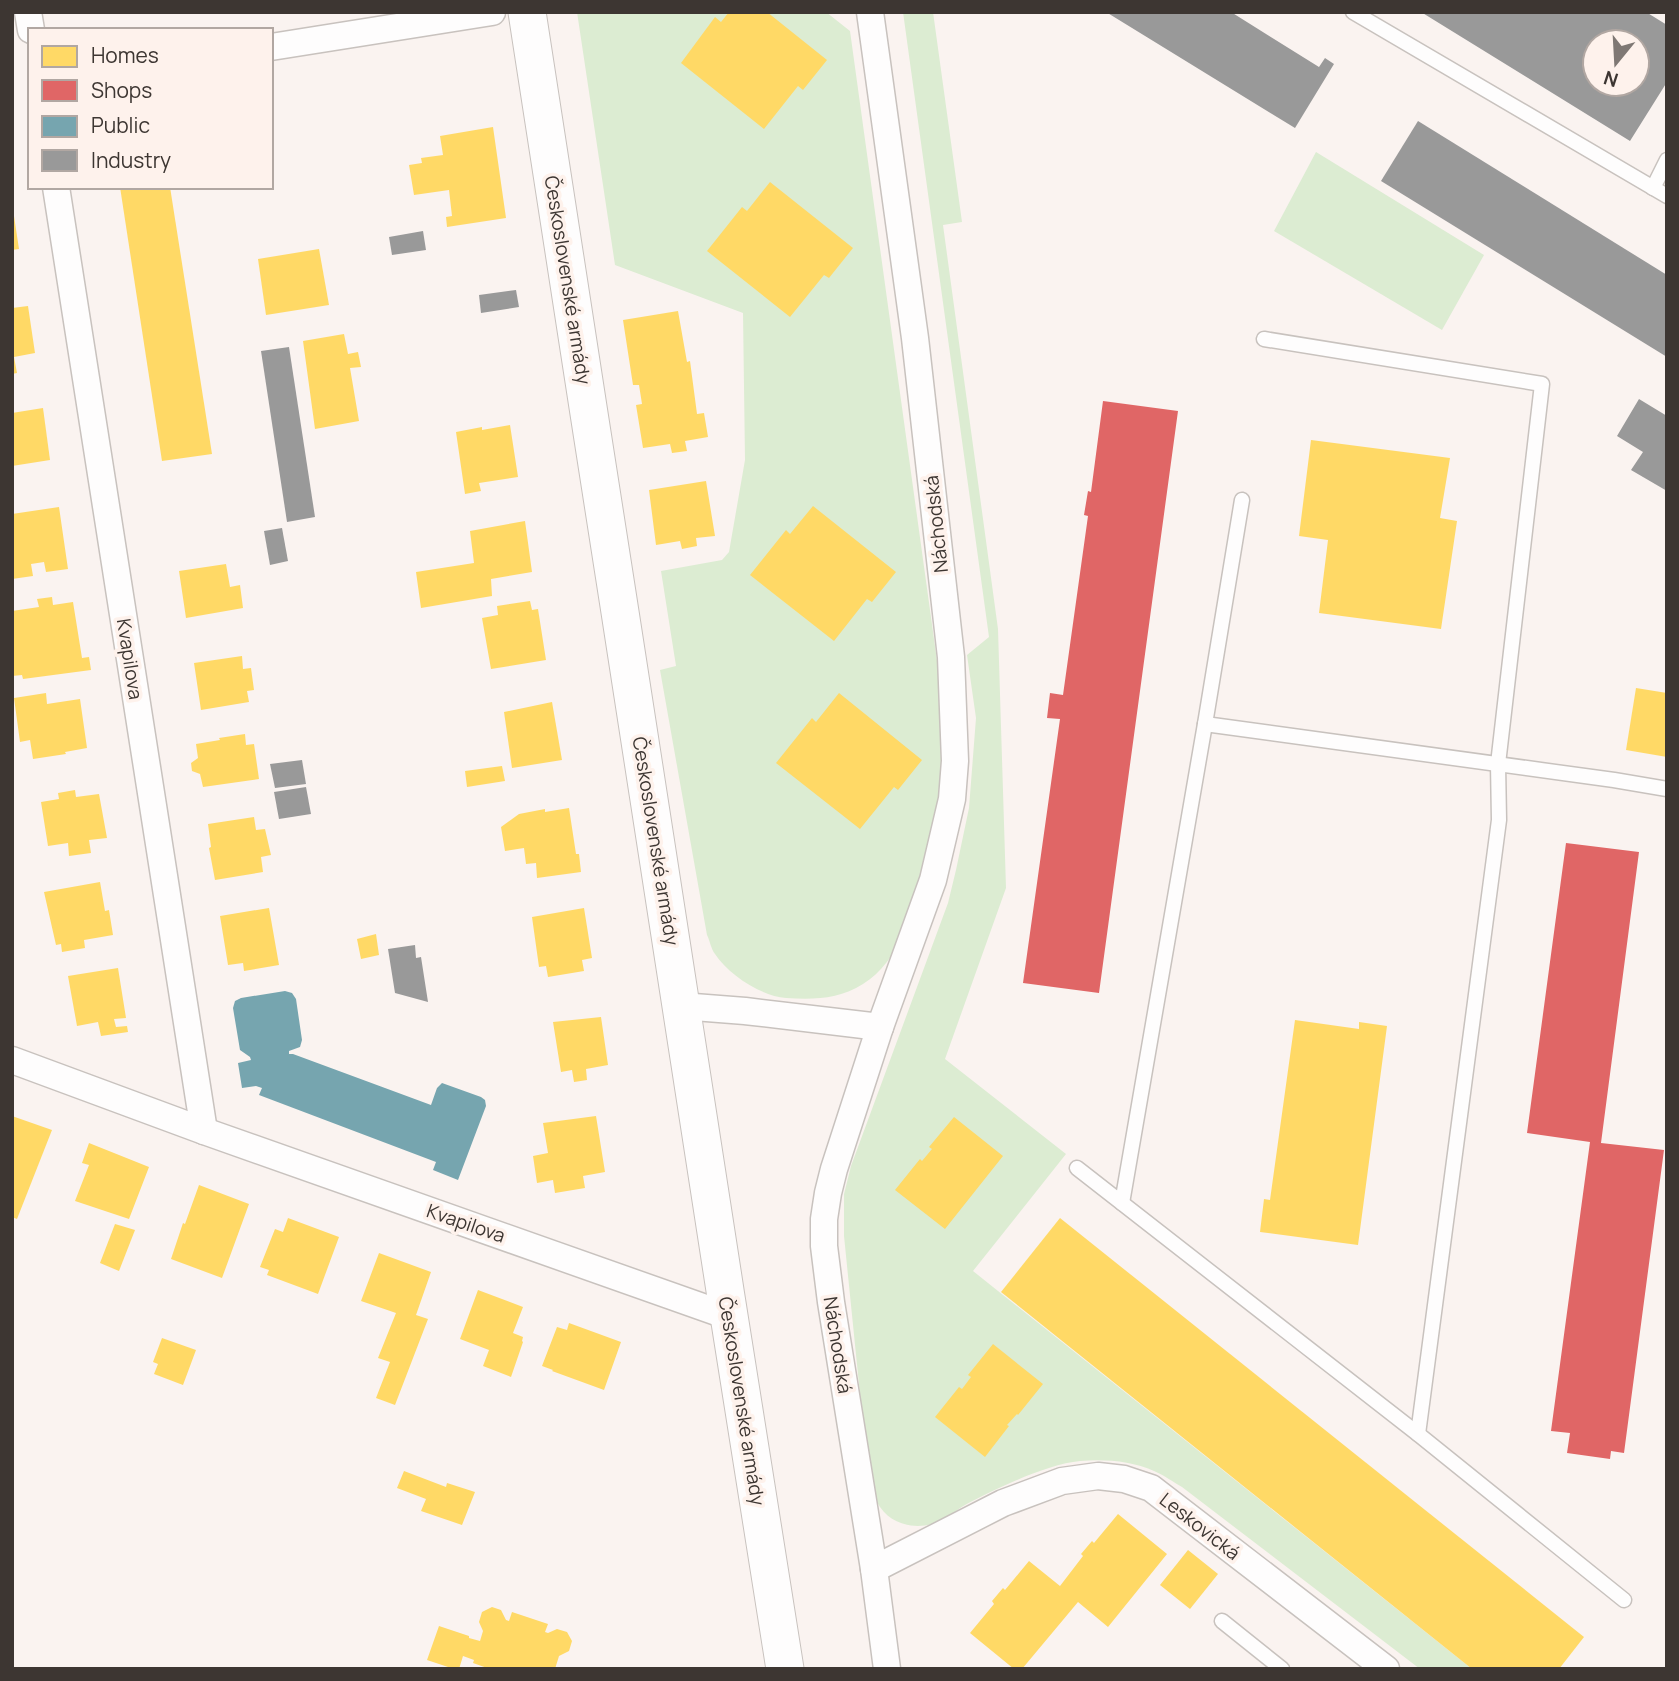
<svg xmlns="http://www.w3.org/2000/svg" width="1679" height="1681" viewBox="0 0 1679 1681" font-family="Manrope,sans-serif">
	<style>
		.green { fill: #dcecd2 }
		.homes { fill: #ffd966 }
		.shops { fill: #e06666 }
		.public { fill: #76a5af }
		.industry { fill: #999; fill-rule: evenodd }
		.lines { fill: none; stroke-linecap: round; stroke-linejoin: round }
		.lane-casing { stroke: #c8c2be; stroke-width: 17 }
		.street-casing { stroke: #c8c2be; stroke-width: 29 }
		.secondary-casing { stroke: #c8c2be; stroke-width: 39 }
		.lane { stroke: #fefdfd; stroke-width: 14 }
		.street { stroke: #fefdfd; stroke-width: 26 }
		.secondary { stroke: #fefdfd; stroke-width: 37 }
		.labels { text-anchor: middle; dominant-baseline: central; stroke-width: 7; stroke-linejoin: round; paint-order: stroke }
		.street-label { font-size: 19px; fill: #3d3632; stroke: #fef2ec }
	</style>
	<rect width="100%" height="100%" fill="#faf3f0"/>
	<!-- green -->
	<g class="green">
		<path d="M577,12H826L850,31L947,733C946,785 933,845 917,895C913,908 910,923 904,935C894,954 881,973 863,984C839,999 814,1000 786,998C761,996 729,975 715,954C711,949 710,941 707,935L660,670L676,666L661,571L722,560L729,552L745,460L743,313L615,265Z"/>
		<path d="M903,12H933L962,222L943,225L998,629L1006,888L945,1059L1066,1154L973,1271L1472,1669H1420L1182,1487C1173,1482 1164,1475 1154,1471C1132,1461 1105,1459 1080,1461C1047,1464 995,1489 965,1505C956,1510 948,1519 938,1522C918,1530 893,1526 880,1507C875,1500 872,1491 869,1483L844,1236V1194L851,1166L948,903L956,870L969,808L976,718L967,655L989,637Z"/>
		<path d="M1316,152L1484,255L1442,330L1274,231Z"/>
	</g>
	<!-- homes -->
	<g class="homes">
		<path d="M729,12H767L827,60L803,90L798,86L764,129L681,63L715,17L721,22Z"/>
		<path d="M493,127L506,218L447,227L446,217L452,216L449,190L414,195L409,165L422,163L421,158L443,155L440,136Z"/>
		<path d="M770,182L853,248L829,278L824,275L790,317L707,251L742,207L747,211Z"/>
		<path d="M120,187H170L212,454L162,461Z"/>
		<path d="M12,216H14L19,249L12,250Z"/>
		<path d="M319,249L329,305L266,315L258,259Z"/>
		<path d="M28,306L35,353L14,357L17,373L12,374V308Z"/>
		<path d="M678,311L687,362L690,361L697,414L704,413L708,437L685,441L687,451L672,453L670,444L643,448L636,405L642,404L639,385H633L623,320Z"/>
		<path d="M344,334L348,354L358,352L361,367L350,368L359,421L315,429L303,341Z"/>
		<path d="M43,408L50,460L12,466V413Z"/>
		<path d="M510,425L518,477L479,483L481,491L465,494L456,432L482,427V430Z"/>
		<path d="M1311,440L1450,458L1440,518L1457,521L1441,629L1319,613L1328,540L1299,536Z"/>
		<path d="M706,481L715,536L696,538L697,546L682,549L680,541L656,545L649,490Z"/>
		<path d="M813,506L896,572L872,602L867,599L834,641L750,575L786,530L790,534Z"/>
		<path d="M59,507L68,569L46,572L44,562L31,564L33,576L12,579V514Z"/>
		<path d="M525,521L532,572L491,579L492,596L421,608L416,572L474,563L470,531Z"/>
		<path d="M226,564L230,587L240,585L243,608L186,618L179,571Z"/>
		<path d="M52,597L53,605L73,602L82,658L89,657L91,670L23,679L22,675L12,676V611L39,607L37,599Z"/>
		<path d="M530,601L532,610L538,609L546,660L491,669L482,618L498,615L497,606Z"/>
		<path d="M242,656L243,669L251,668L254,690L247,691L249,702L201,710L194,663Z"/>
		<path d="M1636,688L1667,693V757L1626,750Z"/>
		<path d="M46,693L47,704L80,699L87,748L65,752L66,754L33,759L30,740L20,742L14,698Z"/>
		<path d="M839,693L922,760L898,790L894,787L860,829L776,763L812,718L816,722Z"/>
		<path d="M552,702L562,760L512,768L504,712Z"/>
		<path d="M245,734L246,745L254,744L259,779L203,787L200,774L192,771L191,763L198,758L196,744L220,740L219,738Z"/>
		<path d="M502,766L505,781L467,787L465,771Z"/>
		<path d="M75,790L76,797L99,794L107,838L89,840L91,853L69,856L68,843L48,846L41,802L59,799L58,793Z"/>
		<path d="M569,808L576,854H579L581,872L537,878L536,863L526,864L524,848L505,851L501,827L519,814L545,809V812Z"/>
		<path d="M254,817L256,830L265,829L271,855L261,857L263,872L215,880L209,848L211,847L208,824Z"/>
		<path d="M100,882L105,911L109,910L113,935L84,940L85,948L62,952L61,944L56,945L44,892Z"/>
		<path d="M269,908L279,965L244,971L243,963L228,965L220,916Z"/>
		<path d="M584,908L592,958L582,960L584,971L548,977L546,966L539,967L532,917Z"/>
		<path d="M376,934L379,955L361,959L357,939Z"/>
		<path d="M118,968L126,1018L114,1019L116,1027L127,1026L128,1032L101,1036L98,1022L77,1026L68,976Z"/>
		<path d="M601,1017L608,1065L586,1069L587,1080L574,1082L572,1070L561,1072L553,1022Z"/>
		<path d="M1295,1020L1359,1029V1022L1387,1026L1358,1245L1260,1232L1264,1199L1270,1200Z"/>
		<path d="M12,1116L52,1130L17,1219L12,1217Z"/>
		<path d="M596,1116L605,1172L583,1176L585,1188L555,1193L553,1180L537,1183L533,1156L548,1153L543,1123Z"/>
		<path d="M954,1117L1003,1156L945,1229L895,1190L920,1159L922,1161L932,1149L929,1147Z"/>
		<path d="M89,1143L149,1167L129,1219L75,1201L89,1165L82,1163Z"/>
		<path d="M199,1185L249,1204L222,1278L171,1259L183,1223L185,1224Z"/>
		<path d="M288,1218L339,1237L318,1294L267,1275L269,1270L260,1267L275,1229L283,1232Z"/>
		<path d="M1060,1218L1584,1637L1559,1669H1472L1001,1292Z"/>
		<path d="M115,1224L135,1230L119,1271L100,1263Z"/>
		<path d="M379,1253L431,1272L416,1315L428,1319L395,1405L376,1398L390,1362L378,1358L396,1313L361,1301Z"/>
		<path d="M478,1290L523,1307L513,1333L523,1337L522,1341L523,1342L511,1377L483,1366L489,1350L460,1339Z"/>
		<path d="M569,1323L621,1342L604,1390L552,1371L553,1370L542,1366L557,1327L567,1330Z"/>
		<path d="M162,1338L196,1350L183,1385L154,1374L158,1364L153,1362Z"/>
		<path d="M993,1344L1043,1384L1018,1415L1017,1414L1007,1425L1009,1426L985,1457L935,1417L959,1387L962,1389L971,1377L968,1375Z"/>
		<path d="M404,1471L446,1487L447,1483L475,1492L462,1525L421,1511L426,1499L397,1488Z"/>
		<path d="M1118,1514L1167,1554L1108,1627L1078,1602L1022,1669H1014L970,1633L994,1604L992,1601L1003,1588L1005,1590L1029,1561L1060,1586L1083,1556L1081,1554L1092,1541L1094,1543Z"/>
		<path d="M1188,1550L1218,1574L1190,1609L1160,1585Z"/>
		<path d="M492,1607L501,1610L506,1620L509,1621L512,1612L548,1624L545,1632L548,1633L557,1629L567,1632L572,1641L569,1651L559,1656L555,1669H490L473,1663L474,1660L463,1656L459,1669H454L427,1660L439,1626L469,1636V1638L480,1641L483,1631L479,1622L482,1612Z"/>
	</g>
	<!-- shops -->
	<g class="shops">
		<path d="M1103,401L1178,411L1099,993L1023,983L1060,719L1047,718L1050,693L1063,695L1088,516L1084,515L1088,491L1091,492Z"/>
		<path d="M1566,843L1639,852L1601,1143L1664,1150L1624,1453L1611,1451L1610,1459L1567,1453L1570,1433L1551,1431L1590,1142L1527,1133Z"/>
	</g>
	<!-- public -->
	<path class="public" d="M285,991L292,993L296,999L302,1040L300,1047L289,1051V1054H293L431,1105L437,1088L442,1083L481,1097L485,1100L486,1106L458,1180L433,1170L436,1162L259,1095L262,1088L256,1086L242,1088L238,1063L251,1060L250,1057L240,1050L233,1008L235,1001L241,998Z"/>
	<!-- industry -->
	<g class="industry">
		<path d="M1106,12H1231L1319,67L1325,58L1334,64L1295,128Z"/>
		<path d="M1421,12H1646L1667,25V82L1630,141ZM1595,42H1637V84H1595Z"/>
		<path d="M1418,121L1667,275V357L1381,181Z"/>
		<path d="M423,231L426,250L392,255L389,237Z"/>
		<path d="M516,290L519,307L481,313L479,295Z"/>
		<path d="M289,347L315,517L287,522L261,351Z"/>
		<path d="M1639,399L1667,416V491L1631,470L1643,452L1617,436Z"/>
		<path d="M282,528L288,561L270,565L264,531Z"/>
		<path d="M302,760L306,784L275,788L270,764Z"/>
		<path d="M306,787L311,814L279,819L274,792Z"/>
		<path d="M415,945L416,958L421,957L428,1002L395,993L388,949Z"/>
	</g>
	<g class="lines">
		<defs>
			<g id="lane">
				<path d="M1353,12L1667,196"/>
				<path d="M1653,188L1667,160"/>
				<path d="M1264,339L1542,384L1498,764L1499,820L1418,1434"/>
				<path d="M1205,724L1614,780L1667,789"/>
				<path d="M1077,1168L1418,1434L1624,1600"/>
				<path d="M1122,1203L1205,724L1242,500"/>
				<path d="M1222,1621L1282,1669"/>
			</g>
			<g id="street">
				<path d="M28,12L31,30"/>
				<path d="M870,12L915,338L951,657L955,761L952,799L933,880L880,1027L834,1169L828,1193L824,1219V1246L831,1302L874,1569L887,1669"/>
				<path d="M271,47L492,12"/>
				<path d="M56,187L204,1131"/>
				<path d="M681,1006L745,1011L880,1027"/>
				<path d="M12,1060L204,1131L728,1316"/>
				<path d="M874,1569L1003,1503L1062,1481L1098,1476L1124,1479L1151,1488L1386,1669"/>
			</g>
			<path id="secondary" d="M527,12C557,212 589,412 620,612C675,964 728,1317 785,1669"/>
		</defs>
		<!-- lane casing -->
		<use href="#lane" class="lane-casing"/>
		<!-- street casing -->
		<use href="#street" class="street-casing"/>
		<!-- secondary casing -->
		<use href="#secondary" class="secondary-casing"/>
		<!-- lane -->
		<use href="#lane" class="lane"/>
		<!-- street -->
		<use href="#street" class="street"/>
		<!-- secondary -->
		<use href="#secondary" class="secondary"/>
	</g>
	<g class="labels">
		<!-- street labels -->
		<g class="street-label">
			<text transform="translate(568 280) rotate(81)">Československé armády</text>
			<text transform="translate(936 524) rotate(-96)">Náchodská</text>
			<text transform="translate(130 659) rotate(81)">Kvapilova</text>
			<text transform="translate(656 841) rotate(81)">Československé armády</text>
			<text transform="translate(466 1223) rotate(19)">Kvapilova</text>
			<text transform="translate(838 1345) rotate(81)">Náchodská</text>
			<text transform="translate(742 1401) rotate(81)">Československé armády</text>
			<text transform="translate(1200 1526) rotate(38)">Leskovická</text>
		</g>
	</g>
	<!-- border -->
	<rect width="1679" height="1681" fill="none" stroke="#3d3632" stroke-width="28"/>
	<!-- legend -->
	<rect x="28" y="28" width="245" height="161" fill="#fef2ec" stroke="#b1a7a2" stroke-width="2"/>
	<rect x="42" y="46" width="35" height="21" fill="#ffd966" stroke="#b1a7a2" stroke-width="2"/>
	<text x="91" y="63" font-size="21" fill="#3d3632">Homes</text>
	<rect x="42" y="80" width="35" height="21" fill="#e06666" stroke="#b1a7a2" stroke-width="2"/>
	<text x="91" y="98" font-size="21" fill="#3d3632">Shops</text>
	<rect x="42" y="116" width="35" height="21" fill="#76a5af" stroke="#b1a7a2" stroke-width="2"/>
	<text x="91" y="133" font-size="21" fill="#3d3632">Public</text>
	<rect x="42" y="150" width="35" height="21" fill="#999999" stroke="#b1a7a2" stroke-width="2"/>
	<text x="91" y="168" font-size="21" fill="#3d3632">Industry</text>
	<!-- north arrow -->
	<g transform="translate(1616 63) rotate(198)"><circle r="33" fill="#fef2ec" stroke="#b1a7a2" stroke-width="2"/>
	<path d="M0-5L12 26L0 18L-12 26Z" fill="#7f7874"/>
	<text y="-10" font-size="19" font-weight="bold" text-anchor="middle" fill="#3d3632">N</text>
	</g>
</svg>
